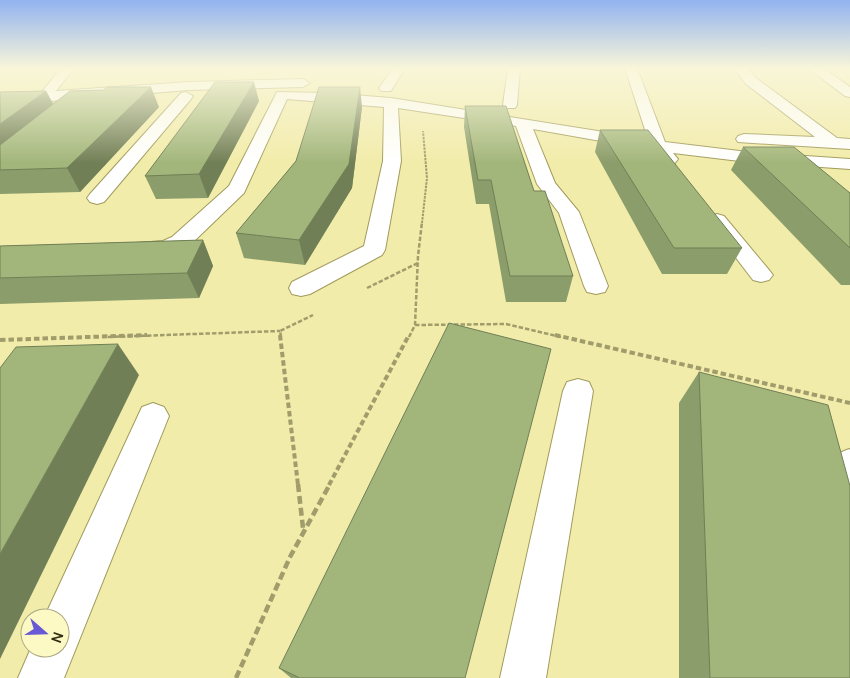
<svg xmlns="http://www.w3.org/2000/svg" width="850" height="678" viewBox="0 0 850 678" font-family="Manrope,sans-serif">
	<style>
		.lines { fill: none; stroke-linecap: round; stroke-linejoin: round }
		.minor-casing { stroke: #a19b5c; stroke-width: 2 }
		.path-far3 { stroke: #a19c6b; stroke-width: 2; stroke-dasharray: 2.5 1; stroke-linecap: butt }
		.path-far2 { stroke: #a19c6b; stroke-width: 2.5; stroke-dasharray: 4.5 2; stroke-linecap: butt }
		.path-far1 { stroke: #a19c6b; stroke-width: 4; stroke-dasharray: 5.5 3; stroke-linecap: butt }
		.path { stroke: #a19c6b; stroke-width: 4.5; stroke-dasharray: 8 4; stroke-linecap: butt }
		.minor { fill: #fff; fill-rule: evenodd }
		.wall { fill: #8b9d6a }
		.shaded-wall { fill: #717f56 }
		.building { fill: #a2b67b; stroke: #717f56 }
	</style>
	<rect width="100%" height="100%" fill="#f2ecaa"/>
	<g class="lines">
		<defs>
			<g id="minor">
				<path d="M61,68H74L56,91L189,82L303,79L310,83L303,87L189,90L0,105V97L41,93Z"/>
				<path d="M393,68H405L391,91H381L379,88Z"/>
				<path d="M508,68H520L517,105L515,108H505L503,105Z"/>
				<path d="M625,68H637L665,142L748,152L850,159V169L748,162L673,153L678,159L675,163C663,166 660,159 652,150L533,129L555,183L579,212L608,286L605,292L596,294L587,292L584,286L559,213L537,184L516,126L398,108L401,161L385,250L382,255L310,294L301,296L292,294L289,288L292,282L364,246L383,161L384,107L287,99L244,193L188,247L166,255L138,253L135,248L138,243L163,241L172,237L229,186L277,92L328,93L391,98L648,139Z"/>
				<path d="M734,68H747L756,78L837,138L850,139V149L738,142L736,139L738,136L744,134L815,137L746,84Z"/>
				<path d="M808,68H823L850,87V97L845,96Z"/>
				<path d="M186,92L193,96L191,99L104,202L97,204L90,202L87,198L90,194L181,93Z"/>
				<path d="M717,214L724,216L769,270L773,275L769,280L761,282L753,280L707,220L710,216Z"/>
				<path d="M578,379L589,382L593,391L546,678H500L563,391L567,382Z"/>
				<path d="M153,403L164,407L169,416L64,678H18L31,648H60V618H44L142,407Z"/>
				<path d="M849,449L850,450V486L838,481L832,465L837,454Z"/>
			</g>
		</defs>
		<!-- minor casing -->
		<use href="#minor" class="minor-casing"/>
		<!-- path-far3 -->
		<path class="path-far3" d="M422,223L427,178L423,131"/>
		<!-- path-far2 -->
		<g class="path-far2">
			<path d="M367,288L418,263"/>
			<path d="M415,325L506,324L561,337"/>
			<path d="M108,337L280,331"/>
			<path d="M281,337L280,331L313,315"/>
			<path d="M409,337L415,325L418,256L422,222"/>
		</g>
		<!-- path-far1 -->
		<g class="path-far1">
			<path d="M280,335L298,485"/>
			<path d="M555,335L850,403"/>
			<path d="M0,340L147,335"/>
			<path d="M329,485L409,335"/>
		</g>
		<!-- path -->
		<g class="path">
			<path d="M298,484L303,528"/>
			<path d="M236,678L290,557L330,484"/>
		</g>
		<!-- minor -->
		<use href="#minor" class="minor"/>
	</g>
	<!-- wall -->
	<g class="wall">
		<path d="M104,90L159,107L80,192L0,194V170L46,91L53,104Z"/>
		<path d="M259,101L208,198L156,199L145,176Z"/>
		<path d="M465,106L534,191L573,276L566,302H506L489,204H476L464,127Z"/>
		<path d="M362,107L352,188L305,265L244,258L236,233L296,161Z"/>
		<path d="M600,130L742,248L727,274H662L595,152Z"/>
		<path d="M743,147L850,193V285H841L731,170Z"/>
		<path d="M203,240L213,266L199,298L0,304V246Z"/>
		<path d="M699,372L850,678H679V403Z"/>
		<path d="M279,668L465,678H291Z"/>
	</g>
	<!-- shaded-wall -->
	<g class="shaded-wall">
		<path d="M254,82L259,101L208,198L199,174Z"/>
		<path d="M151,87L159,107L80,192L67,168Z"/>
		<path d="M360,87L362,107L352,188L305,265L299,240Z"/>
		<path d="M46,91L57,111L0,158V124Z"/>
		<path d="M203,240L213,266L199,298L187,273Z"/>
		<path d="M118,344L139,375L0,659V554Z"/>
	</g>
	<!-- building -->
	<g class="building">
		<path d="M215,82H254L199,174L145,176Z"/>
		<path d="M107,87H151L67,168L0,170V145L70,91L104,90Z"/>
		<path d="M319,87H360L349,164L299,240L236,233L296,161Z"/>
		<path d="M46,91L0,124V92Z"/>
		<path d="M465,106H506L534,191H545L573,276H510L491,180H478Z"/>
		<path d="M600,130H648L742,248H674Z"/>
		<path d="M743,147H794L850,193V248Z"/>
		<path d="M203,240L187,273L0,278V246Z"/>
		<path d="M449,323L551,349L465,678H300L279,668Z"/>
		<path d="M118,344L0,554V368L16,347Z"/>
		<path d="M699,372L828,405L850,486V678H710Z"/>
	</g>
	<!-- sky -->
	<linearGradient id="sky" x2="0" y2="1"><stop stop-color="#92b3f0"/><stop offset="0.42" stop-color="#f9f6d9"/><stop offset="1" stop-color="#f9f6d9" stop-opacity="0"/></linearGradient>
	<rect width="850" height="163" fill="url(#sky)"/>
	<!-- north arrow -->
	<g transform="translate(45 633) rotate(110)"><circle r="24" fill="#fdf9c5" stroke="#aba87e"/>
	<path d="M0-4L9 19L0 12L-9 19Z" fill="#685ad4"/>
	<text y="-8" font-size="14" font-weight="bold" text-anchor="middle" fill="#302e13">N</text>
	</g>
</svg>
